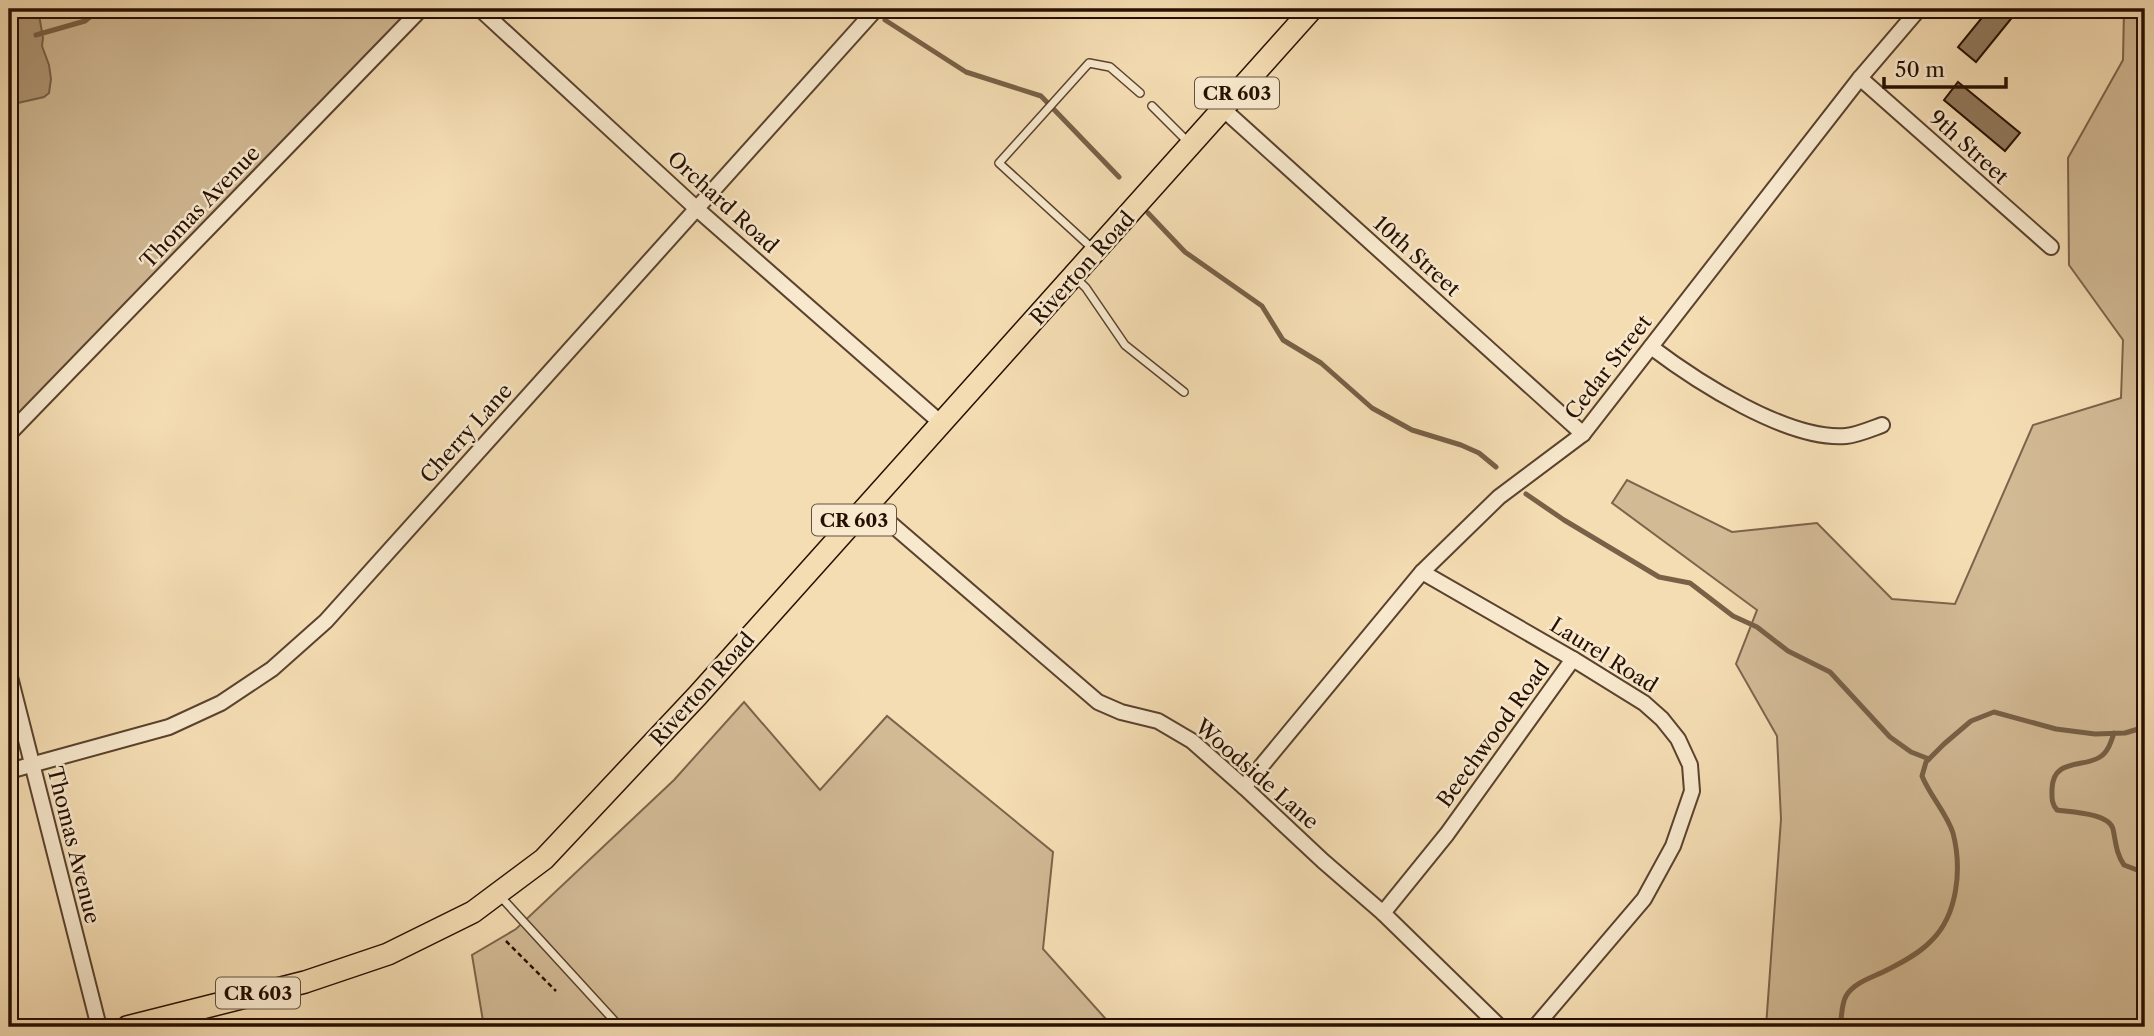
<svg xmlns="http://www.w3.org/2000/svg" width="2154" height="1036" viewBox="0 0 2154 1036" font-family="'Libre Caslon Text',serif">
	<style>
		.green { fill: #d2ba95; stroke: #7c644b; stroke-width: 2 }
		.water { fill: #af9776; stroke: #786147; stroke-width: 2 }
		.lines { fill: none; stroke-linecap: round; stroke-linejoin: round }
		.stream { stroke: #786147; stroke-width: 5 }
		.building { fill: #927a5e; stroke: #260f01; stroke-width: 2 }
		.service-casing { stroke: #5a422e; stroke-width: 10 }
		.minor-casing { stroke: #5a422e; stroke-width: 18 }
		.primary-casing { stroke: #260f01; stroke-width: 24 }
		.path { stroke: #260f01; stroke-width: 2.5; stroke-dasharray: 5 3.5; stroke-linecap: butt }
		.service { stroke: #f8e9ce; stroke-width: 7 }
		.minor { stroke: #f8e9ce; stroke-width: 14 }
		.primary { stroke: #f5ddb3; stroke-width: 21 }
		.labels { text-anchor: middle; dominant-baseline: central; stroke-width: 5; stroke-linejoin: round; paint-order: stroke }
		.shield { fill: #f8e9ce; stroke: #65503e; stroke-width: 2 }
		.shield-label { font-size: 19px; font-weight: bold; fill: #260f01 }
		.street-label { font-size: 21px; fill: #260f01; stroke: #f8e9ce }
	</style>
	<rect width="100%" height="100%" fill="#f5ddb3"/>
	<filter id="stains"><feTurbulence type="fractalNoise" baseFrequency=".00286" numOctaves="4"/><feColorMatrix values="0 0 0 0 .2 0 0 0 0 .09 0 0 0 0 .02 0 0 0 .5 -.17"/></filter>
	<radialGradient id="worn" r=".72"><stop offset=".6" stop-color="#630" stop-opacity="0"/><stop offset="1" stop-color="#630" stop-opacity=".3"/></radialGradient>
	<!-- green -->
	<g class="green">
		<path d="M9,9H421L9,434Z"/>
		<path d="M2124,9H2145V1027H1766L1781,819L1777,736L1736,664L1757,610L1612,503L1627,480L1732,532L1817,523L1892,599L1955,604L2033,425L2121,398L2123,340L2069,265L2068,158L2123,60Z"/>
		<path d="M744,702L820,790L887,716L1053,852L1043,949L1113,1027H484L472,955L516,929L674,780Z"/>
	</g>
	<!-- water -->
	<path class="water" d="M9,9H38L43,38L42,46L49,65L51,79L49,93L44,97L9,105Z"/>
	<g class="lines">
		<!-- stream -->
		<g class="stream">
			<path d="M885,20L966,72L1041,96L1119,177"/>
			<path d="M36,35L85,21L100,9"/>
			<path d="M1148,213L1185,252L1262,306L1283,340L1321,363L1372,408L1412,430L1461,445L1479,453L1496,467"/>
			<path d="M1526,494L1564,520L1659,577L1690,583L1733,616L1757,627L1788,651L1830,672L1890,737L1911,752L1929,759"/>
			<path d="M2114,733C2111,742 2108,752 2100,757C2083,768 2053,758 2052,789C2052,797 2051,803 2057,810C2071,812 2109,813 2113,829C2116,843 2116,853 2124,865L2145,873"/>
			<path d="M1840,1027C1842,1017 1841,1005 1846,996C1854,982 1874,977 1887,970C1903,962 1920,953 1932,940C1958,914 1962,868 1953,833C1946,812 1930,796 1922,776L1926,762L1944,744L1971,721L1994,712L2056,729L2095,734L2125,733L2145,727"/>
		</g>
	</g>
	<!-- building -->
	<g class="building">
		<path d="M1989,9H2019L1976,62L1958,47Z"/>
		<path d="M1958,82L2020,133L2005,151L1944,100Z"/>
	</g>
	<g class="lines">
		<defs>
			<g id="service">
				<path d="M1152,106L1189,143"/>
				<path d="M1093,249L999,163L1089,63L1110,67L1140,93"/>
				<path d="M1075,277L1086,288L1125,345L1184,392"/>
				<path d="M500,896L620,1027"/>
			</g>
			<g id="minor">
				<path d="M480,9L697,209L941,423"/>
				<path d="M1860,78L2051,247"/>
				<path d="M1223,109L1583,434"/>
				<path d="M1651,347C1696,381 1788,441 1846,436C1857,435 1871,429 1882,425"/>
				<path d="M9,434L421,9"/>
				<path d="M868,504L1098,702L1121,712L1158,721L1192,741L1244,787L1323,861L1383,913L1500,1027"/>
				<path d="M1422,572L1573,659L1644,703L1662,719L1678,739L1690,765L1692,791L1673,846L1644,899L1535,1027"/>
				<path d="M9,673L99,1027"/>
				<path d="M9,771L169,727L221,703L272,669L326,621L876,9"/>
				<path d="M1244,787L1422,572L1499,497L1583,434L1860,78L1919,9"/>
				<path d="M1383,913L1447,834L1573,659"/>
			</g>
			<path id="primary" d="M127,1027L305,982L388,954L473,912L544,859L698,695L1312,9"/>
		</defs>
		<!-- service casing -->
		<use href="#service" class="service-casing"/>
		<!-- minor casing -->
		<use href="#minor" class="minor-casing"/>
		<!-- primary casing -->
		<use href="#primary" class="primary-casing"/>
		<!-- path -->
		<path class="path" d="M506,941L556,991"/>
		<!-- service -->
		<use href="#service" class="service"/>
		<!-- minor -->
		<use href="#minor" class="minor"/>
		<!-- primary -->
		<use href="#primary" class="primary"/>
	</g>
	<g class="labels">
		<!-- shield labels -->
		<g class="shield">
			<rect x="1195" y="77.5" width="84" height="31" rx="5"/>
			<rect x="812" y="504.5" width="84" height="31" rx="5"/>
			<rect x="216" y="977.5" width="84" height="31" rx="5"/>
		</g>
		<g class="shield-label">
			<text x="1237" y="93">CR 603</text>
			<text x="854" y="520">CR 603</text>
			<text x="258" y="993">CR 603</text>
		</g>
		<!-- street labels -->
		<g class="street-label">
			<text transform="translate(1969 147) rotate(42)">9th Street</text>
			<text transform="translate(723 202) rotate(42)">Orchard Road</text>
			<text transform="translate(200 207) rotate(-46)">Thomas Avenue</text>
			<text transform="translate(1417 256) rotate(42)">10th Street</text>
			<text transform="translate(1082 268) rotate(-48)">Riverton Road</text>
			<text transform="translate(1608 367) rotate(-52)">Cedar Street</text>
			<text transform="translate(466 433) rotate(-48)">Cherry Lane</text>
			<text transform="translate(1604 655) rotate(32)">Laurel Road</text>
			<text transform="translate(702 689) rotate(-48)">Riverton Road</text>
			<text transform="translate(1493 734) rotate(-54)">Beechwood Road</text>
			<text transform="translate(1257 774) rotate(41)">Woodside Lane</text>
			<text transform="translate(74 845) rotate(76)">Thomas Avenue</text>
		</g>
	</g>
	<!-- margin -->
	<rect width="2154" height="1036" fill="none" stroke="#f5ddb3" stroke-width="35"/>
	<rect x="10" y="10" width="2133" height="1015" fill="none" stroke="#260f01" stroke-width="3.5"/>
	<rect x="18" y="18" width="2119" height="1001" fill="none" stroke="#260f01" stroke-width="2"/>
	<!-- scale -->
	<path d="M1884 77v10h122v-10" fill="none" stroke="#260f01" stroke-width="3.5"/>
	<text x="1895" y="77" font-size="21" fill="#260f01" stroke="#f8e9ce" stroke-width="5" paint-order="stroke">50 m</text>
	<rect width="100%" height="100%" filter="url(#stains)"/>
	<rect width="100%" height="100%" fill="url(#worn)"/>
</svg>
